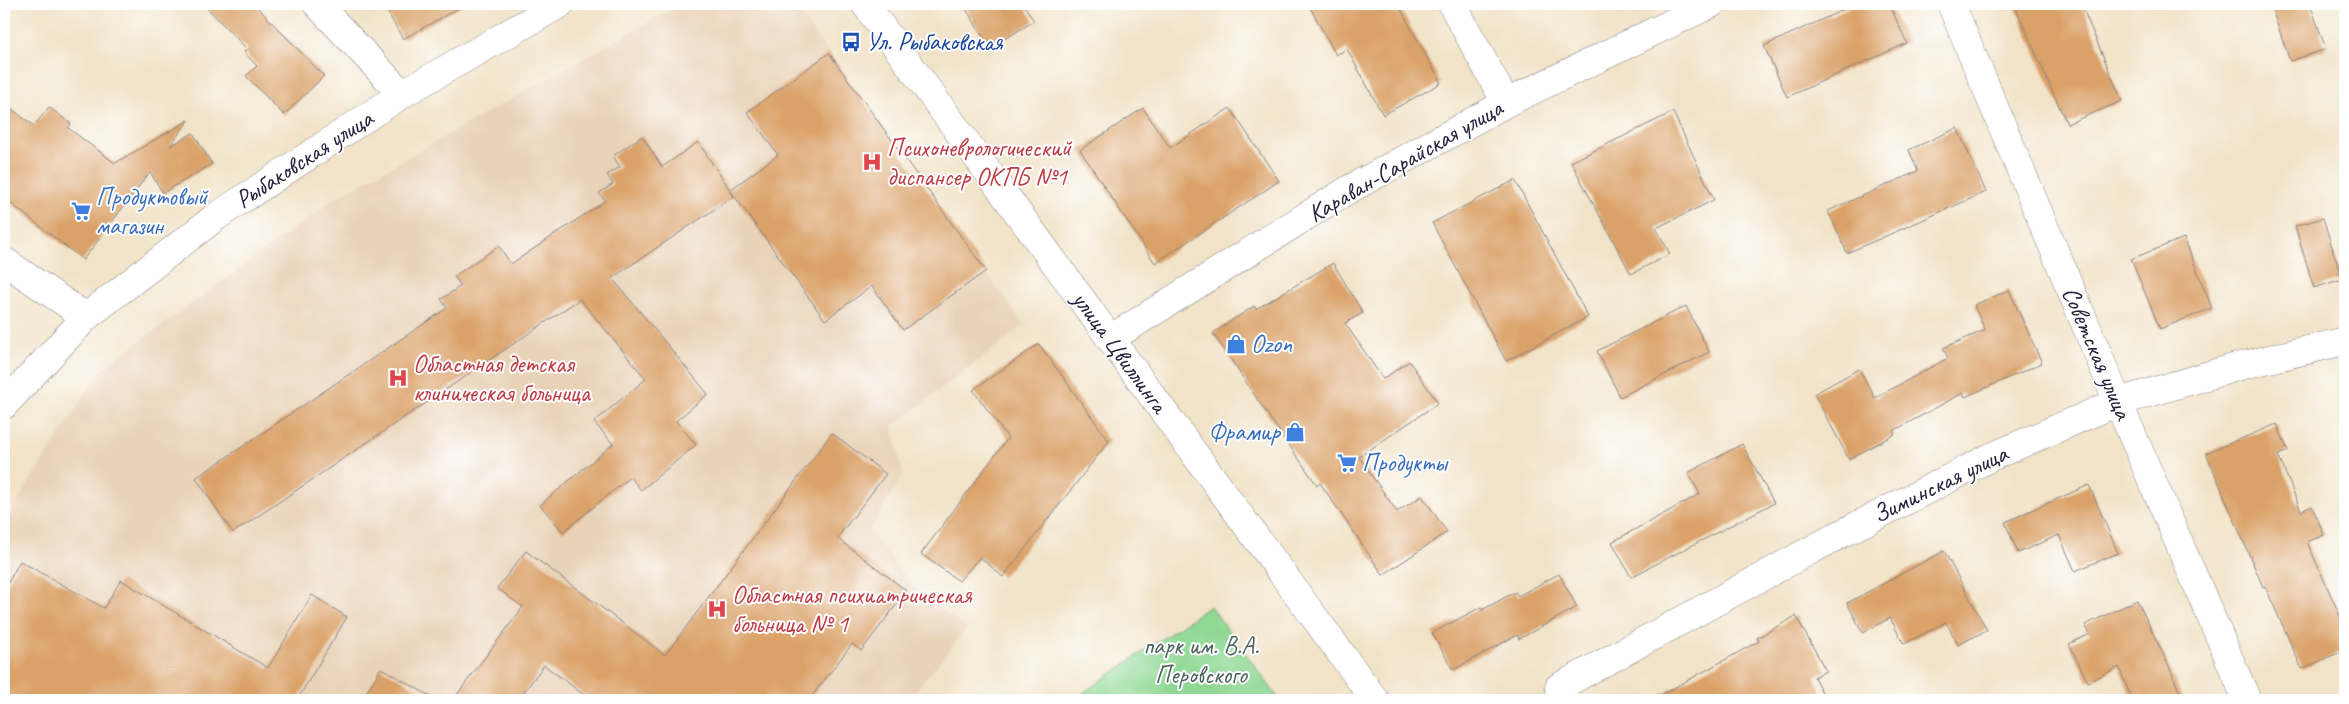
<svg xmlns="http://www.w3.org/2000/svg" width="2349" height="704" viewBox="0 0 2349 704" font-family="Caveat,sans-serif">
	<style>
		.built { fill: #e9d3b8 }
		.green { fill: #8fd893; stroke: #587d67 }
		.building { fill: #daa167 }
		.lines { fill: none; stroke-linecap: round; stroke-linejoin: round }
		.minor-casing { stroke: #8a8282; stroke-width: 29 }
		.tertiary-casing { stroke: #8a8282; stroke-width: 29 }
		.secondary-casing { stroke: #8a8282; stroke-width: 29 }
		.primary-casing { stroke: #8a8282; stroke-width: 29 }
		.minor { stroke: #fff; stroke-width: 28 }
		.tertiary { stroke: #fff; stroke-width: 28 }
		.secondary { stroke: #fff; stroke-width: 28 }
		.primary { stroke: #fff; stroke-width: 28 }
		.labels { text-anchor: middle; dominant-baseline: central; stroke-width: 4; stroke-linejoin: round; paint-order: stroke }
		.transit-label { font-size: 25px; fill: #164399; stroke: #fff; text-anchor: start }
		.health-label { font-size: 25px; fill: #be3a42; stroke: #fff; text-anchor: start }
		.street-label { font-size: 25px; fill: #22223b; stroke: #fff }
		.shop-label { font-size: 25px; fill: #366cbe; stroke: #fff; text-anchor: start }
		.park-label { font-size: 25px; fill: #48625a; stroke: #fff }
	</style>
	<rect width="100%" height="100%" fill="#fff"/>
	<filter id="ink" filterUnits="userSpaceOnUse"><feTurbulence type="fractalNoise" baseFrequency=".02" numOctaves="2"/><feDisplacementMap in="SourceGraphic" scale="10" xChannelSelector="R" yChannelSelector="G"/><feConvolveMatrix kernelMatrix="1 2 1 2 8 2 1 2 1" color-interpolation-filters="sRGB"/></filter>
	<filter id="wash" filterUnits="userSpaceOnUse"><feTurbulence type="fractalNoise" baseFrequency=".0096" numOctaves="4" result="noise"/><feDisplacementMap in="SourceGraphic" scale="20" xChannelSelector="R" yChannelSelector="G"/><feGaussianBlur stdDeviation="1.12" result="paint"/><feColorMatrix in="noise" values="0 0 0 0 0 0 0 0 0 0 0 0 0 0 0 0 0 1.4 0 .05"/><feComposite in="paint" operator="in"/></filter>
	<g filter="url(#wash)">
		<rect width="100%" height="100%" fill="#f1e3c8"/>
		<!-- built -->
		<path class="built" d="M681,4H793L1024,325L893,426L903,475L869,530L917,593L967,628L908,700H102L4,656V529L23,492L100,371L337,197Z"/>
		<!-- green -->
		<path class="green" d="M1210,606L1280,700H1077L1080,695Z"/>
		<g id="blocks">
			<!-- building -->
			<g class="building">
				<path d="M203,4H254L324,76L284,115L246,76L257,66L244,52L247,49Z"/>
				<path d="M383,4H466L403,39Z"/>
				<path d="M963,4H1023L1034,21L990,48Z"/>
				<path d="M1308,4H1398L1441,83L1383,115L1347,49L1336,55Z"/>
				<path d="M1856,4H1889L1907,43L1787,97L1764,46Z"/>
				<path d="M2014,4H2081L2122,101L2067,124Z"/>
				<path d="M2286,4H2310L2326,49L2290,61L2272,9Z"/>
				<path d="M829,53L986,271L903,330L872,286L825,320L730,190L778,155L747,112Z"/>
				<path d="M4,103L34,126L49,107L71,124L68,128L115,163L189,120L170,146L193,133L212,164L163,193L150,172L83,260L4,198Z"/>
				<path d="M1143,108L1170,148L1230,108L1279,181L1155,263L1080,150Z"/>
				<path d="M1673,112L1714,200L1656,228L1670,254L1631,274L1571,162Z"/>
				<path d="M1957,128L1986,192L1847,253L1828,211L1918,171L1909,150Z"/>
				<path d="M642,136L662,167L698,142L734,196L612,278L708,394L676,421L696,445L641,490L630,477L563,532L540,505L613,444L594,422L646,379L580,299L233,533L196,478L447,308L441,299L461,286L454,276L499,246L511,264L605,201L599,193L613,184L607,175L620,167L613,156Z"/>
				<path d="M1515,180L1588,317L1506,361L1432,223Z"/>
				<path d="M2323,218L2342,279L2314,288L2295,226Z"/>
				<path d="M2184,238L2212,308L2160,329L2131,259Z"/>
				<path d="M1333,263L1363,313L1345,323L1383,379L1409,361L1438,403L1359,457L1397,512L1422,496L1447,532L1383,575L1320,483L1317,485L1270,418L1213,333L1254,306L1256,309Z"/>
				<path d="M2009,290L2042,363L1965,397L1963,393L1893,431L1895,434L1849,459L1814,394L1859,369L1875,398L1948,358L1943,348L1985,330L1974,305Z"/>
				<path d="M1686,306L1709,352L1620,397L1597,351Z"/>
				<path d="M1039,344L1109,441L1003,577L980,557L959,581L921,554L1008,438L973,390Z"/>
				<path d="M2277,424L2288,451L2278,455L2301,511L2312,506L2324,535L2307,542L2345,627V650L2302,669L2265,586L2263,587L2206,453Z"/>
				<path d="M832,433L886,474L837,538L907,591L861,651L852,644L809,700H591L544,665L518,700H453L523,607L497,588L526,551L665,655Z"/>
				<path d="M1742,444L1774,503L1631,577L1612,542L1700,494L1688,473Z"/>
				<path d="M2089,485L2118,553L2075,571L2059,535L2018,553L2005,522Z"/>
				<path d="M1944,551L1987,630L1958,645L1946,622L1904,644L1890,618L1863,633L1847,603Z"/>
				<path d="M20,561L104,608L121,580L268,668L312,595L347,617L297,700H4V590Z"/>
				<path d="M1559,574L1577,607L1519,639L1517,635L1453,670L1432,633L1481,607L1482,610L1515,592L1518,596Z"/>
				<path d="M2137,600L2168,664L2183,700H2132L2119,667L2088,682L2069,644L2090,634L2085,625Z"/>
				<path d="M1796,616L1826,671L1814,677L1826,700H1652L1759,641L1757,638Z"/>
				<path d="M381,668L437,700H362Z"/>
			</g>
		</g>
	</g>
	<g filter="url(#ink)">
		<use href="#blocks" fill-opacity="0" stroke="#8a8282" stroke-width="1"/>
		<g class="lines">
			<defs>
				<g id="minor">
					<path d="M317,4L402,94"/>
					<path d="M1452,4L1506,103"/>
					<path d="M4,261L86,317"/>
					<path d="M1110,339L1348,190L1506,103L1711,4"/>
					<path d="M1559,687L1837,536L1991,457L2118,402L2240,366L2345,341"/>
				</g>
				<path id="tertiary" d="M1951,4L2118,402L2247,700"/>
				<path id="secondary" d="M4,405L86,317L217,216L402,94L560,4"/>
				<path id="primary" d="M865,4L1375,700"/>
			</defs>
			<!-- minor casing -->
			<use href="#minor" class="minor-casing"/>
			<!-- tertiary casing -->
			<use href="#tertiary" class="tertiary-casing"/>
			<!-- secondary casing -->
			<use href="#secondary" class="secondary-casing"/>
			<!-- primary casing -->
			<use href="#primary" class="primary-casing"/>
			<!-- minor -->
			<use href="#minor" class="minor"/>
			<!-- tertiary -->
			<use href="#tertiary" class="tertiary"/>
			<!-- secondary -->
			<use href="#secondary" class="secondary"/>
			<!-- primary -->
			<use href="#primary" class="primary"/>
		</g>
	</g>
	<!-- icons -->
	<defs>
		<symbol id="bus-bare" viewBox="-9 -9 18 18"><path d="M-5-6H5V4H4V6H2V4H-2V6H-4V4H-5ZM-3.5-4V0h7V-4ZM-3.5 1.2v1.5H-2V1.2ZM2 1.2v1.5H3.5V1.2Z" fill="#1a4fb4" stroke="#fff" stroke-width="2.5" paint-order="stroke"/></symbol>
		<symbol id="hospital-bare" viewBox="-9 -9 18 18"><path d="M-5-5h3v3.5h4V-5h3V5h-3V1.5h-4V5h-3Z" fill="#e0444e" stroke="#fff" stroke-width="2.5" paint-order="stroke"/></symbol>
		<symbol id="supermarket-bare" viewBox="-9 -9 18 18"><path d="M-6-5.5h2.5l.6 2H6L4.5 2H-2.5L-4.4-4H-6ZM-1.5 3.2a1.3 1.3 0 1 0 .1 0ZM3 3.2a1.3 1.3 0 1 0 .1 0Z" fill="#3f7fe0" stroke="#fff" stroke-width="2.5" paint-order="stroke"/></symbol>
		<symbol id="shop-bare" viewBox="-9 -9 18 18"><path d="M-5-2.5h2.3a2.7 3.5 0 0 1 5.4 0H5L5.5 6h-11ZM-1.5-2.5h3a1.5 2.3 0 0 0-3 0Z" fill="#3f7fe0" stroke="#fff" stroke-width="2.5" paint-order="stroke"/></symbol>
	</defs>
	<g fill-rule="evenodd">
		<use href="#bus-bare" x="837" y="28" width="28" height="28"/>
		<use href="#hospital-bare" x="858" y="148" width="28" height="28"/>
		<use href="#supermarket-bare" x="67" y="197" width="28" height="28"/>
		<use href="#shop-bare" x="1222" y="330" width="28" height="28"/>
		<use href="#hospital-bare" x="384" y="364" width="28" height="28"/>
		<use href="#shop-bare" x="1281" y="418" width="28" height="28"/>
		<use href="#supermarket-bare" x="1333" y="449" width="28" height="28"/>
		<use href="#hospital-bare" x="703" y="595" width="28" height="28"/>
	</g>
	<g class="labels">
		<!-- transit labels -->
		<g class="transit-label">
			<text x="866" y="42">Ул. Рыбаковская</text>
		</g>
		<!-- health labels -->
		<g class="health-label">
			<text x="887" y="148">Психоневрологический<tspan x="887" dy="29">диспансер ОКПБ №1</tspan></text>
			<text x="413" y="364">Областная детская<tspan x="413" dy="29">клиническая больница</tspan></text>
			<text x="732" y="595">Областная психиатрическая<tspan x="732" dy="29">больница № 1</tspan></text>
		</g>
		<!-- street labels -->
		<g class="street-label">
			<text transform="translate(304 159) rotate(-33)">Рыбаковская улица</text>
			<text transform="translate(1405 161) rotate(-30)">Караван-Сарайская улица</text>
			<text transform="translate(1120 352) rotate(54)">улица Цвиллинга</text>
			<text transform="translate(2097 353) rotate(67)">Советская улица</text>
			<text transform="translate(1940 484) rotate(-26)">Зиминская улица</text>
		</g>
		<!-- shop labels -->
		<g class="shop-label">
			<text x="96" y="197">Продуктовый<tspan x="96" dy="29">магазин</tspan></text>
			<text x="1251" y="344">Ozon</text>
			<text x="1280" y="432" text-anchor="end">Фрамир</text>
			<text x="1362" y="463">Продукты</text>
		</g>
		<!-- park labels -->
		<g class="park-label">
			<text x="1201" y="646">парк им. В.А.<tspan x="1201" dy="29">Перовского</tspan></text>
		</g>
	</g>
	<!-- margin -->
	<rect width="2349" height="704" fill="none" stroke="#fff" stroke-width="20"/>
</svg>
